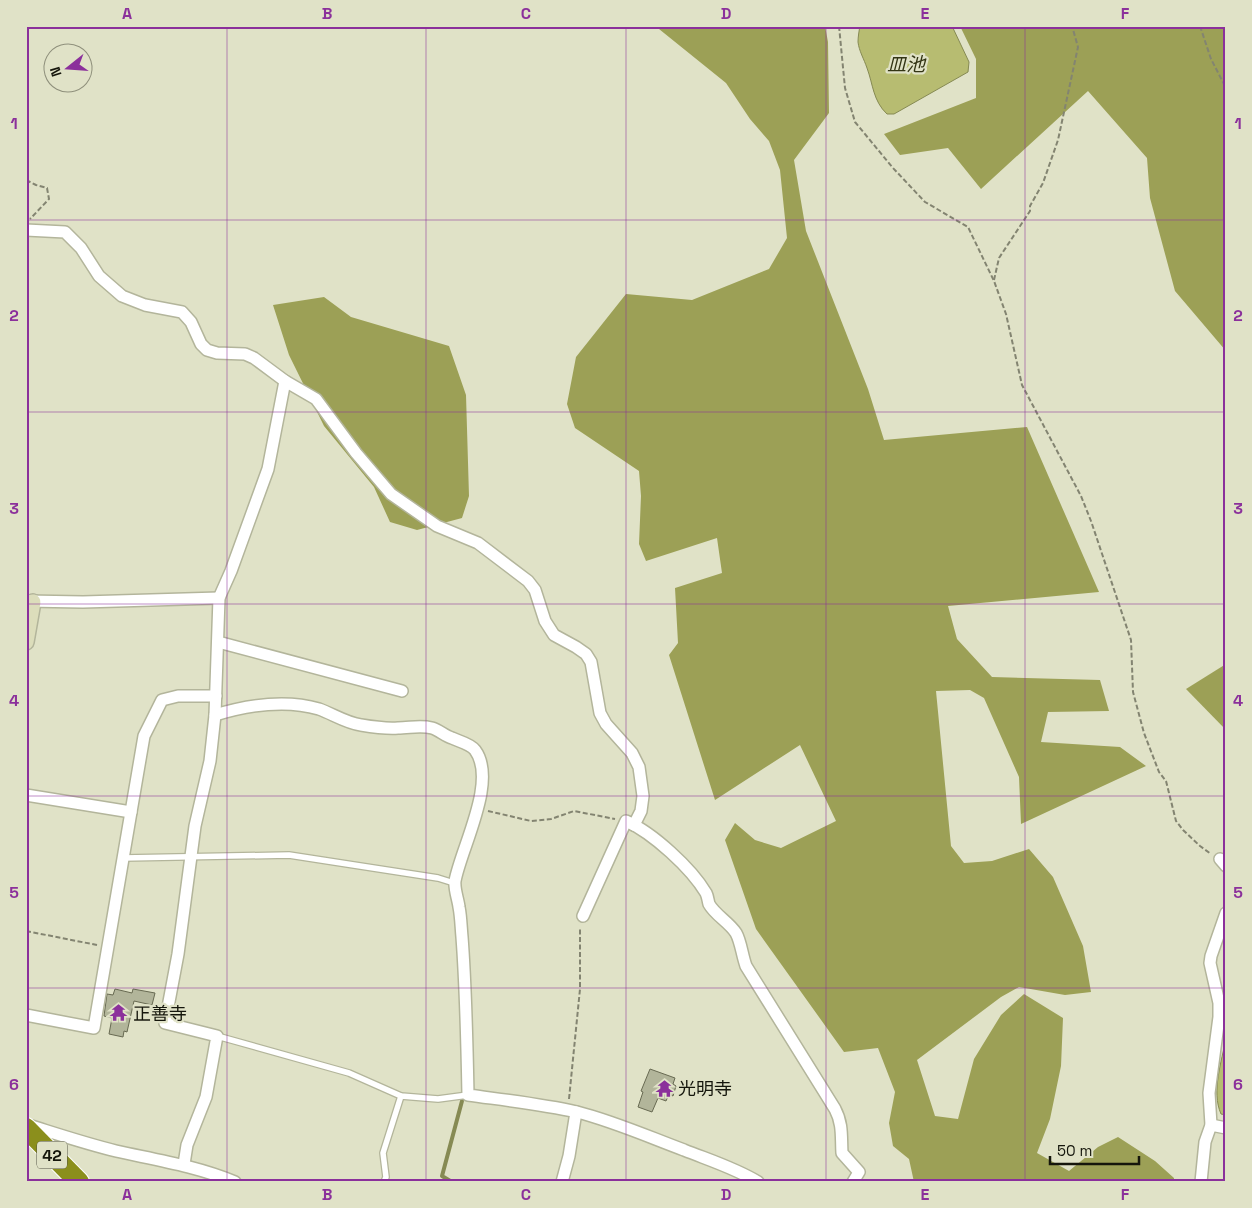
<svg xmlns="http://www.w3.org/2000/svg" width="1252" height="1208" viewBox="0 0 1252 1208" font-family="'Space Grotesk','Noto Sans JP',sans-serif">
	<style>
		.forest { fill: #9ca056 }
		.water { fill: #b7bc71; stroke: #868a53 }
		.lines { fill: none; stroke-linecap: round; stroke-linejoin: round }
		.stream { stroke: #868a53; stroke-width: 4 }
		.building { fill: #b2b59a; stroke: #686a52 }
		.lane-casing { stroke: #b3b59b; stroke-width: 8 }
		.street-casing { stroke: #b3b59b; stroke-width: 14 }
		.secondary-casing { stroke: #b3b59b; stroke-width: 18 }
		.highway-casing { stroke: #fff; stroke-width: 22 }
		.path { stroke: #838471; stroke-width: 2; stroke-dasharray: 5 2.5; stroke-linecap: butt }
		.lane { stroke: #fff; stroke-width: 5.5 }
		.street { stroke: #fff; stroke-width: 11 }
		.secondary { stroke: #dcddbb; stroke-width: 15 }
		.highway { stroke: #8b8f1c; stroke-width: 20 }
		.grid { fill: none; stroke: #8b309b; stroke-width: 1; stroke-opacity: 0.55 }
		.labels { text-anchor: middle; dominant-baseline: central; stroke-width: 4.5; stroke-linejoin: round; paint-order: stroke }
		.shield { fill: #e0e2c7; stroke: #525344; stroke-width: 1 }
		.shield-label { font-size: 16px; font-weight: bold; fill: #15160c }
		.poi-label { font-size: 18px; fill: #15160c; stroke: #e0e2c7; text-anchor: start }
		.water-label { font-size: 19px; font-style: italic; fill: #333514; stroke: #e0e2c7 }
		.neatline { fill: none; stroke: #8b309b; stroke-width: 2 }
		.grid-label { font-size: 16px; text-anchor: middle; font-weight: bold; fill: #8b309b }
	</style>
	<rect width="100%" height="100%" fill="#e0e2c7"/>
	<!-- forest -->
	<g class="forest">
		<path d="M652,26H825L828,42L829,113L794,160L806,231L868,389L884,440L1027,427L1099,592L948,606L957,639L992,677L1100,680L1109,711L1048,712L1041,742L1120,747L1146,766L1021,824L1019,777L984,698L970,690L936,691L951,846L964,863L992,861L1029,849L1053,877L1083,946L1091,992L1065,995L1019,987L1001,997L917,1060L935,1116L958,1119L974,1059L1001,1015L1024,994L1063,1018L1061,1066L1050,1119L1037,1153L1069,1171L1098,1147L1118,1137L1155,1161L1174,1178V1182H914L909,1159L893,1146L889,1123L895,1092L878,1048L844,1052L756,929L725,840L735,823L755,840L781,848L836,821L800,745L715,800L669,655L678,643L675,588L722,573L717,538L646,561L639,544L641,496L639,471L575,428L567,404L576,357L626,294L692,300L769,269L787,238L780,170L769,141L750,119L726,83L659,29Z"/>
		<path d="M960,26H1226V351L1175,291L1150,198L1147,158L1088,91L981,189L948,148L900,155L884,134L976,98V59Z"/>
		<path d="M324,297L351,317L449,346L466,395L469,496L462,518L417,530L390,522L374,487L324,426L289,355L273,305Z"/>
		<path d="M1226,664V730L1186,689Z"/>
	</g>
	<!-- water -->
	<g class="water">
		<path d="M860,26H952L969,62L968,72L894,114H887C873,101 873,84 867,68C864,59 859,51 858,42C858,37 859,31 860,26Z"/>
		<path d="M1226,1038V1115L1221,1114C1211,1091 1222,1061 1226,1038Z"/>
	</g>
	<g class="lines">
		<!-- stream -->
		<path class="stream" d="M452,1182L442,1176L462,1101"/>
	</g>
	<!-- building -->
	<g class="building">
		<path d="M115,989L132,993L133,989L155,993L152,1005L134,1001L127,1032L124,1031L123,1037L109,1034L112,1018L104,1016L107,994L113,995Z"/>
		<path d="M650,1069L675,1078L673,1084L676,1086L673,1096L669,1094L666,1101L658,1098L652,1112L638,1107L643,1092L641,1091Z"/>
	</g>
	<g class="lines">
		<defs>
			<g id="lane">
				<path d="M123,858L289,855L438,878L454,883"/>
				<path d="M217,1036L349,1073L401,1096L438,1099L468,1095"/>
				<path d="M384,1182L386,1177L383,1153L401,1096"/>
			</g>
			<g id="street">
				<path d="M26,230L65,232L81,248L99,276L122,296L145,305L182,312L191,322L201,344L207,350L217,353L245,354L254,358L285,381L316,399L356,453L391,494L437,526L478,543L528,581L535,590L545,621L554,635L576,647L586,654L591,662L600,713L606,724L632,753L639,767L643,796L641,811L634,825"/>
				<path d="M26,601L83,602L219,598"/>
				<path d="M218,642L402,691"/>
				<path d="M215,715C248,705 285,699 319,709C333,714 346,723 361,725C373,727 386,729 398,728C410,728 420,725 432,728C439,730 445,736 452,738C460,742 469,743 475,750C498,781 461,848 455,881C454,889 458,899 459,907C461,917 461,927 462,937C466,990 467,1042 468,1095C504,1100 541,1104 577,1112C613,1121 649,1137 684,1150C709,1160 735,1168 758,1182"/>
				<path d="M26,795L131,812"/>
				<path d="M1220,859L1226,866"/>
				<path d="M583,916L626,821C653,833 691,868 706,893C708,897 708,901 709,904C715,915 729,922 736,933C741,942 742,955 746,966L835,1109C843,1124 841,1137 842,1153L859,1172L853,1182"/>
				<path d="M26,1015L94,1028L144,736L162,700L178,696H216"/>
				<path d="M28,1125C57,1134 87,1144 116,1151C157,1160 196,1166 235,1182"/>
				<path d="M1211,1125L1226,1128"/>
				<path d="M184,1164L187,1145L206,1097L217,1036L165,1023L178,954L195,826L210,761L215,715L219,598L231,571L268,469L285,381"/>
				<path d="M562,1182L569,1156L576,1112"/>
				<path d="M1201,1182L1205,1142L1211,1125L1209,1093L1219,1017V1003L1210,963L1211,956L1226,913"/>
			</g>
			<path id="secondary" d="M26,642L33,602"/>
			<path id="highway" d="M26,1128L79,1182"/>
		</defs>
		<!-- lane casing -->
		<use href="#lane" class="lane-casing"/>
		<!-- street casing -->
		<use href="#street" class="street-casing"/>
		<!-- secondary casing -->
		<use href="#secondary" class="secondary-casing"/>
		<!-- highway casing -->
		<use href="#highway" class="highway-casing"/>
		<!-- path -->
		<g class="path">
			<path d="M839,26L845,88L855,122L893,168L925,202L968,227L994,281L1006,314L1022,385L1081,496L1091,521L1131,640L1133,692L1144,733L1159,772L1166,781L1176,821L1183,830L1200,846L1211,854"/>
			<path d="M1200,26L1211,59L1226,88"/>
			<path d="M26,180L36,185L47,188L49,199L30,219"/>
			<path d="M994,280L999,258L1030,211V206L1043,183L1058,140L1078,47L1072,26"/>
			<path d="M488,811L531,821L551,819L574,811L615,819"/>
			<path d="M26,931L97,945"/>
			<path d="M569,1099L580,989V927"/>
		</g>
		<!-- lane -->
		<use href="#lane" class="lane"/>
		<!-- street -->
		<use href="#street" class="street"/>
		<!-- secondary -->
		<use href="#secondary" class="secondary"/>
		<!-- highway -->
		<use href="#highway" class="highway"/>
	</g>
	<!-- grid -->
	<path class="grid" d="M227,26V1182M426,26V1182M626,26V1182M826,26V1182M1025,26V1182M26,220H1226M26,412H1226M26,604H1226M26,796H1226M26,988H1226"/>
	<!-- icons -->
	<defs>
		<symbol id="temple-bare" viewBox="-9 -9 18 18"><path d="M0-6L5-2H3V0L6.5 2.5H4V6H1.5V3h-3V6H-4V2.5H-6.5L-3 0V-2H-5Z" fill="#8b309b" stroke="#e0e2c7" stroke-width="2.5" paint-order="stroke"/></symbol>
	</defs>
	<g fill-rule="evenodd">
		<use href="#temple-bare" x="106" y="1000" width="25" height="25"/>
		<use href="#temple-bare" x="652" y="1076" width="25" height="25"/>
	</g>
	<g class="labels">
		<!-- shield labels -->
		<rect class="shield" x="37" y="1141.5" width="30" height="27" rx="4"/>
		<g class="shield-label">
			<text x="52" y="1155">42</text>
		</g>
		<!-- poi labels -->
		<g class="poi-label">
			<text x="133" y="1013">正善寺</text>
			<text x="678" y="1088">光明寺</text>
		</g>
		<!-- water labels -->
		<g class="water-label">
			<text x="906" y="64">皿池</text>
		</g>
	</g>
	<!-- border -->
	<rect width="1252" height="1208" fill="none" stroke="#e0e2c7" stroke-width="55"/>
	<!-- north arrow -->
	<g transform="translate(68 68) rotate(253)"><circle r="24" fill="#e0e2c7" stroke="#8f907c"/>
	<path d="M0-4L9 19L0 12L-9 19Z" fill="#8b309b"/>
	<text y="-8" font-size="14" font-weight="bold" text-anchor="middle" fill="#15160c">N</text>
	</g>
	<!-- scale -->
	<path d="M1050 1156v8h89v-8" fill="none" stroke="#15160c" stroke-width="2.5"/>
	<text x="1057" y="1156" font-size="15" fill="#15160c" stroke="#e0e2c7" stroke-width="4" paint-order="stroke">50 m</text>
	<rect x="28" y="28" width="1196" height="1152" class="neatline"/>
	<g class="grid-label">
		<text x="127" y="19">A</text>
		<text x="327" y="19">B</text>
		<text x="526" y="19">C</text>
		<text x="726" y="19">D</text>
		<text x="925" y="19">E</text>
		<text x="1125" y="19">F</text>
		<text x="14" y="129">1</text>
		<text x="1238" y="129">1</text>
		<text x="14" y="321">2</text>
		<text x="1238" y="321">2</text>
		<text x="14" y="514">3</text>
		<text x="1238" y="514">3</text>
		<text x="14" y="706">4</text>
		<text x="1238" y="706">4</text>
		<text x="14" y="898">5</text>
		<text x="1238" y="898">5</text>
		<text x="14" y="1090">6</text>
		<text x="1238" y="1090">6</text>
		<text x="127" y="1200">A</text>
		<text x="327" y="1200">B</text>
		<text x="526" y="1200">C</text>
		<text x="726" y="1200">D</text>
		<text x="925" y="1200">E</text>
		<text x="1125" y="1200">F</text>
	</g>
</svg>
